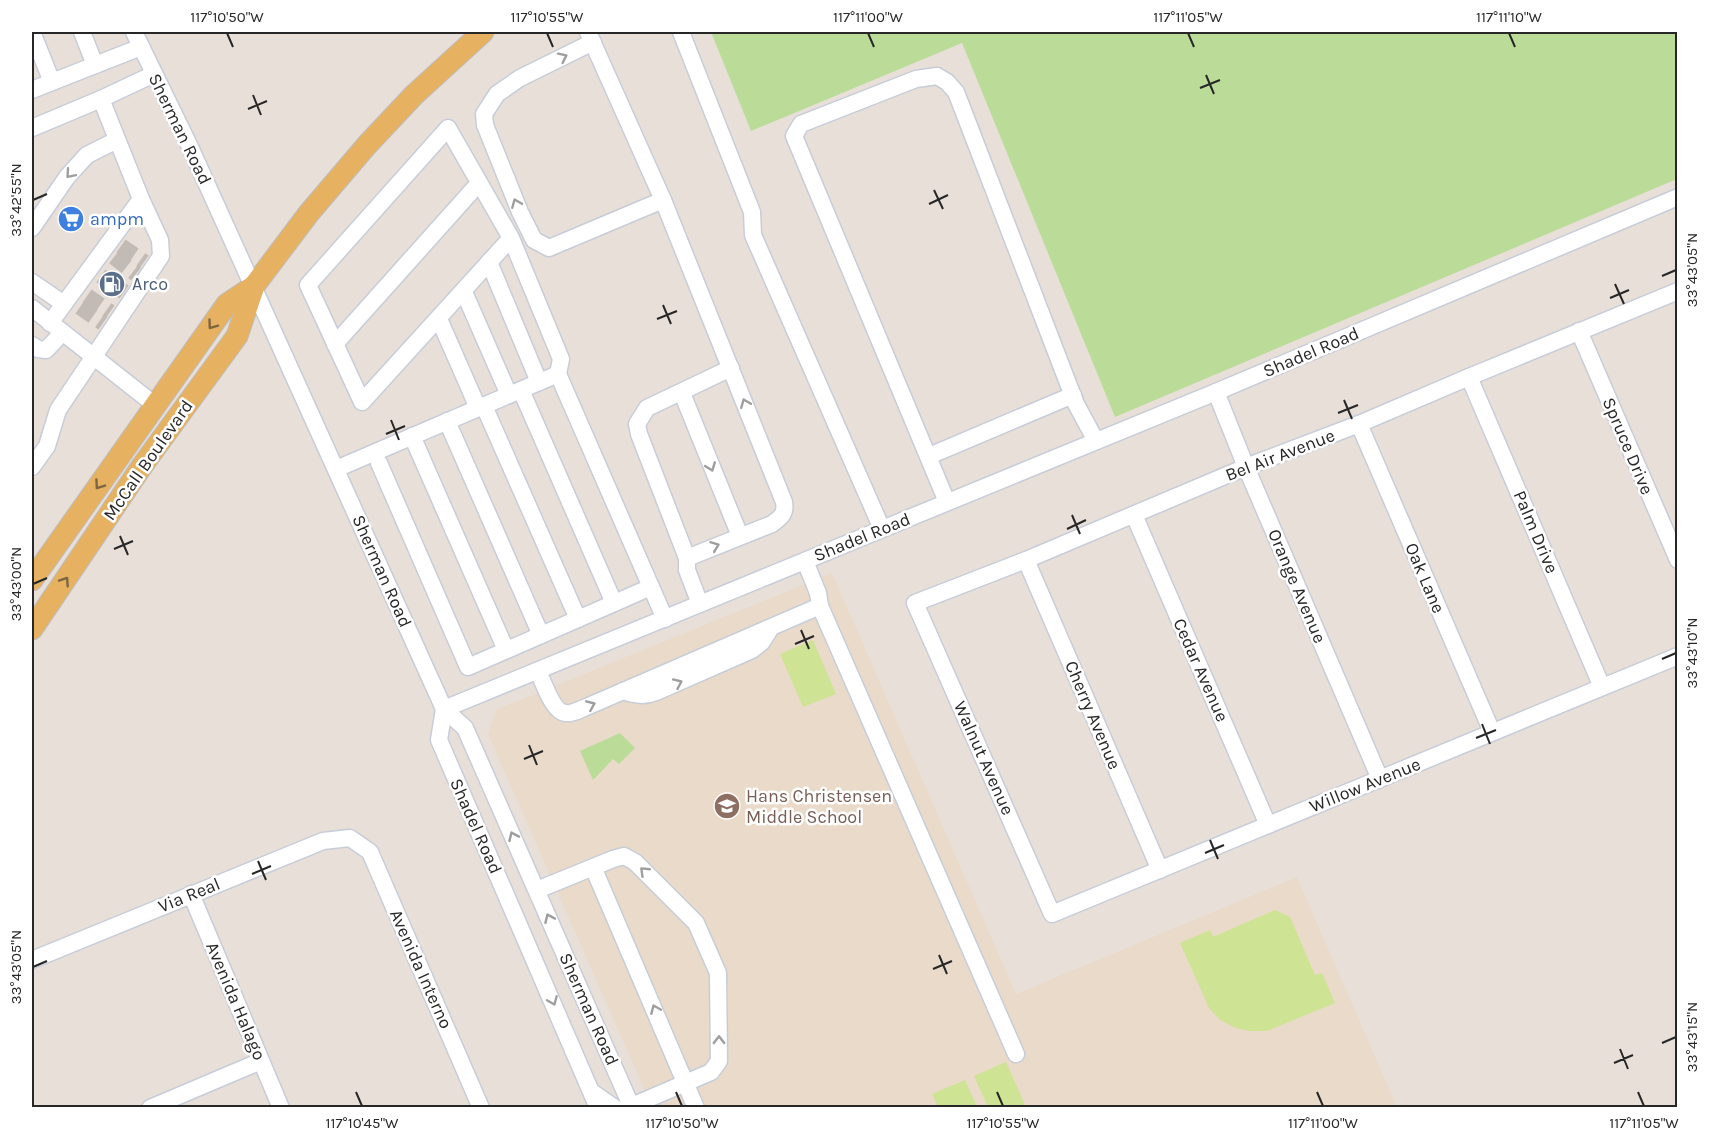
<svg xmlns="http://www.w3.org/2000/svg" width="1709" height="1139" viewBox="0 0 1709 1139" font-family="Karla,sans-serif">
	<style>
		.education { fill: #eadac9 }
		.green { fill: #badc98 }
		.pitch { fill: #cee394 }
		.lines { fill: none; stroke-linecap: round; stroke-linejoin: round }
		.minor-tunnel { stroke: #c2bab5; stroke-width: 16; stroke-dasharray: 16 8; stroke-linecap: butt }
		.minor-casing { stroke: #c7cdd8; stroke-width: 19 }
		.major-casing { stroke: #bebebe; stroke-width: 23 }
		.minor { stroke: #fff; stroke-width: 16 }
		.major { stroke: #e6b161; stroke-width: 21 }
		.oneway { stroke: #9e9e9e }
		.oneway2 { stroke: #7d6541 }
		.ticks { fill: none; stroke: #272727; stroke-width: 2 }
		.labels { text-anchor: middle; dominant-baseline: central; stroke-width: 5; stroke-linejoin: round; paint-order: stroke }
		.street-label { font-size: 18px; fill: #272727; stroke: #fff }
		.shop-label { font-size: 18px; fill: #366cbe; stroke: #fff; text-anchor: start }
		.service-label { font-size: 18px; fill: #4e5e75; stroke: #fff; text-anchor: start }
		.education-label { font-size: 18px; fill: #785e54; stroke: #fff; text-anchor: start }
		.neatline { fill: none; stroke: #272727; stroke-width: 2 }
		.ticks-label { font-size: 15px; text-anchor: middle; fill: #272727 }
	</style>
	<rect width="100%" height="100%" fill="#e9dfd9"/>
	<!-- education -->
	<path class="education" d="M832,573L1016,994L1297,877L1397,1107H652L488,734L496,710Z"/>
	<!-- green -->
	<g class="green">
		<path d="M711,32H1677V179L1115,417L962,43L751,131Z"/>
		<path d="M620,733L635,748L619,764L613,759L593,780L580,751Z"/>
	</g>
	<!-- pitch -->
	<g class="pitch">
		<path d="M813,640L836,694L803,707L780,654Z"/>
		<path d="M1275,910L1290,917L1315,975L1322,973L1335,1003L1267,1031H1250L1236,1028L1220,1020L1209,1008L1180,943L1210,930L1213,937Z"/>
		<path d="M1006,1062L1026,1107H988L974,1076Z"/>
		<path d="M965,1080L977,1107H938L932,1094Z"/>
	</g>
	<g class="lines">
		<!-- minor-tunnel -->
		<g class="minor-tunnel">
			<path d="M121,246L144,262"/>
			<path d="M114,257L136,274"/>
			<path d="M101,276L124,292"/>
			<path d="M87,296L110,312"/>
			<path d="M80,307L103,323"/>
		</g>
		<defs>
			<g id="minor">
				<path d="M32,32L52,82L141,47"/>
				<path d="M82,32L95,65"/>
				<path d="M134,32L190,147L444,709L465,728L632,1108"/>
				<path d="M588,32L663,200L549,248L534,240L520,212L485,125L484,114L497,94L520,78L593,42"/>
				<path d="M681,32L752,212L753,235L882,529"/>
				<path d="M32,90L52,82"/>
				<path d="M32,128L101,99L154,74"/>
				<path d="M663,200L784,502C786,514 781,517 772,524L687,558V570L700,604"/>
				<path d="M32,228L67,177L87,155L117,140"/>
				<path d="M511,238L362,402L308,285L448,128L511,238L561,359L558,374"/>
				<path d="M489,262L539,382"/>
				<path d="M32,282L64,304"/>
				<path d="M1678,291L1469,377L1359,424L1246,467L1026,560L915,603L1052,914L1678,656"/>
				<path d="M464,292L509,395"/>
				<path d="M32,308L155,405"/>
				<path d="M439,319L478,408"/>
				<path d="M50,323L141,199L101,99"/>
				<path d="M1579,331L1678,560"/>
				<path d="M335,344L479,183"/>
				<path d="M32,345L38,349L46,350L62,333"/>
				<path d="M1469,377L1602,687"/>
				<path d="M521,390L614,603"/>
				<path d="M1216,392L1246,467L1380,779"/>
				<path d="M682,393L740,536"/>
				<path d="M484,406L578,619"/>
				<path d="M447,421L541,635"/>
				<path d="M1359,424L1492,732"/>
				<path d="M412,436L506,650"/>
				<path d="M929,456L1073,395"/>
				<path d="M379,463L468,667L651,587"/>
				<path d="M32,467L47,446L58,410L161,256L160,240L141,199"/>
				<path d="M336,469L558,374L665,619"/>
				<path d="M947,502L794,136L801,124L916,79L937,76L947,82L956,92L1076,404L1096,441"/>
				<path d="M1134,515L1268,825"/>
				<path d="M687,558L639,434L637,424L647,408L731,368"/>
				<path d="M1026,560L1160,870"/>
				<path d="M820,606L1016,1054"/>
				<path d="M538,671C543,681 553,713 566,713C572,714 579,710 584,708L820,606L818,593L805,561"/>
				<path d="M623,691C635,695 644,697 656,692L752,650L762,642L770,629"/>
				<path d="M444,709L1216,392L1678,197"/>
				<path d="M444,709L439,740L598,1108"/>
				<path d="M593,867L696,1108"/>
				<path d="M537,890L613,859L624,856L635,862L696,923L718,973L719,1061L711,1072L627,1108"/>
				<path d="M191,894L281,1108"/>
				<path d="M32,960L323,841L350,838L370,852L481,1108"/>
				<path d="M592,1092L615,1108"/>
				<path d="M150,1108L261,1061"/>
			</g>
			<g id="major">
				<path d="M32,580L227,304L254,286"/>
				<path d="M32,629L142,466L237,336L254,286L309,213L367,145L414,95L483,32"/>
			</g>
		</defs>
		<!-- minor casing -->
		<use href="#minor" class="minor-casing"/>
		<!-- major casing -->
		<use href="#major" class="major-casing"/>
		<!-- minor -->
		<use href="#minor" class="minor"/>
		<!-- major -->
		<use href="#major" class="major"/>
	</g>
	<!-- one-way arrows -->
	<defs><path id="oneway-chevron" d="M-2-3.5L2.5 0L-2 3.5" fill="none" stroke-width="1.6" stroke-linecap="round" stroke-linejoin="round" transform="scale(1.5)"/></defs>
	<g class="oneway">
		<use href="#oneway-chevron" transform="translate(563 57) rotate(-26)"/>
		<use href="#oneway-chevron" transform="translate(70 174) rotate(131)"/>
		<use href="#oneway-chevron" transform="translate(516 203) rotate(-112)"/>
		<use href="#oneway-chevron" transform="translate(745 403) rotate(-112)"/>
		<use href="#oneway-chevron" transform="translate(711 467) rotate(69)"/>
		<use href="#oneway-chevron" transform="translate(715 546) rotate(-21)"/>
		<use href="#oneway-chevron" transform="translate(678 683) rotate(-24)"/>
		<use href="#oneway-chevron" transform="translate(591 705) rotate(-23)"/>
		<use href="#oneway-chevron" transform="translate(513 836) rotate(-114)"/>
		<use href="#oneway-chevron" transform="translate(644 871) rotate(-136)"/>
		<use href="#oneway-chevron" transform="translate(549 918) rotate(-114)"/>
		<use href="#oneway-chevron" transform="translate(553 1001) rotate(67)"/>
		<use href="#oneway-chevron" transform="translate(655 1009) rotate(-113)"/>
		<use href="#oneway-chevron" transform="translate(719 1040) rotate(-90)"/>
	</g>
	<g class="oneway2">
		<use href="#oneway-chevron" transform="translate(212 325) rotate(126)"/>
		<use href="#oneway-chevron" transform="translate(99 485) rotate(125)"/>
		<use href="#oneway-chevron" transform="translate(65 581) rotate(-56)"/>
	</g>
	<!-- ticks -->
	<path class="ticks" d="M227,33L233,47M547,33L553,47M868,33L874,47M1188,33L1194,47M1509,33L1515,47M1206,75L1214,94M1200,88L1220,80M253,95L261,115M248,109L267,101M934,190L943,209M33,200L47,194M929,204L948,195M1662,276L1676,270M1615,284L1624,304M1610,298L1629,290M663,305L671,324M657,319L677,311M1344,400L1352,419M1338,413L1358,405M391,420L399,440M386,434L405,426M1072,515L1080,534M1067,529L1086,520M120,536L128,555M114,549L133,541M33,584L47,578M801,630L809,649M795,644L814,636M1662,659L1676,653M1482,724L1490,744M1476,738L1496,730M529,745L537,765M524,759L543,751M1210,840L1218,859M1205,853L1224,845M258,861L266,880M252,874L271,866M939,955L947,974M33,967L47,961M933,969L952,961M1662,1043L1676,1037M1620,1049L1628,1069M1614,1063L1633,1055M356,1092L362,1106M676,1092L682,1106M997,1092L1003,1106M1317,1092L1323,1106M1638,1092L1644,1106"/>
	<!-- icons -->
	<defs>
		<symbol id="supermarket-disc" viewBox="-11 -11 22 22"><circle r="9.5" fill="#3f7fe0" stroke="#fff"/><path d="M-6-5.5h2.5l.6 2H6L4.5 2H-2.5L-4.4-4H-6ZM-1.5 3.2a1.3 1.3 0 1 0 .1 0ZM3 3.2a1.3 1.3 0 1 0 .1 0Z" fill="#fff"/></symbol>
		<symbol id="fuel-disc" viewBox="-11 -11 22 22"><circle r="9.5" fill="#5c6f8a" stroke="#fff"/><path d="M-5.5-6h7V0h2V4h1.3V-2.5L3-4.5l.8-.8L6-3V5H2.5V1h-1V6h-7ZM-4.2-4.7v3.2H.2V-4.7Z" fill="#fff"/></symbol>
		<symbol id="school-disc" viewBox="-11 -11 22 22"><circle r="9.5" fill="#8d6e63" stroke="#fff"/><path d="M0-5L7-2L0 1L-7-2ZM-4 1L0 2.5L4 1V4Q0 6-4 4Z" fill="#fff"/></symbol>
	</defs>
	<g fill-rule="evenodd">
		<use href="#supermarket-disc" x="56" y="204" width="30" height="30"/>
		<use href="#fuel-disc" x="97" y="269" width="30" height="30"/>
		<use href="#school-disc" x="712" y="791" width="30" height="30"/>
	</g>
	<g class="labels">
		<!-- street labels -->
		<g class="street-label">
			<text transform="translate(180 129) rotate(64)">Sherman Road</text>
			<text transform="translate(1311 352) rotate(-23)">Shadel Road</text>
			<text transform="translate(1628 446) rotate(67)">Spruce Drive</text>
			<text transform="translate(1280 455) rotate(-21)">Bel Air Avenue</text>
			<text transform="translate(148 460) rotate(-55)">McCall Boulevard</text>
			<text transform="translate(1536 532) rotate(67)">Palm Drive</text>
			<text transform="translate(862 537) rotate(-22)">Shadel Road</text>
			<text transform="translate(382 571) rotate(66)">Sherman Road</text>
			<text transform="translate(1425 578) rotate(67)">Oak Lane</text>
			<text transform="translate(1297 586) rotate(67)">Orange Avenue</text>
			<text transform="translate(1201 670) rotate(66)">Cedar Avenue</text>
			<text transform="translate(1093 715) rotate(67)">Cherry Avenue</text>
			<text transform="translate(984 758) rotate(66)">Walnut Avenue</text>
			<text transform="translate(1365 785) rotate(-22)">Willow Avenue</text>
			<text transform="translate(476 826) rotate(66)">Shadel Road</text>
			<text transform="translate(189 895) rotate(-22)">Via Real</text>
			<text transform="translate(421 969) rotate(66)">Avenida Interno</text>
			<text transform="translate(236 1001) rotate(67)">Avenida Halago</text>
			<text transform="translate(589 1009) rotate(66)">Sherman Road</text>
		</g>
		<!-- shop labels -->
		<g class="shop-label">
			<text x="90" y="219">ampm</text>
		</g>
		<!-- service labels -->
		<g class="service-label">
			<text x="132" y="284">Arco</text>
		</g>
		<!-- education labels -->
		<g class="education-label">
			<text x="746" y="796">Hans Christensen<tspan x="746" dy="21">Middle School</tspan></text>
		</g>
	</g>
	<!-- border -->
	<rect width="1709" height="1139" fill="none" stroke="#ffffff" stroke-width="66"/>
	<rect x="33" y="33" width="1643" height="1073" class="neatline"/>
	<g class="ticks-label">
		<text x="227" y="22">117°10'50"W</text>
		<text x="547" y="22">117°10'55"W</text>
		<text x="868" y="22">117°11'00"W</text>
		<text x="1188" y="22">117°11'05"W</text>
		<text x="1509" y="22">117°11'10"W</text>
		<text transform="translate(16 200) rotate(-90)" y="5">33°42'55"N</text>
		<text transform="translate(1692 270) rotate(-90)" y="5">33°43'05"N</text>
		<text transform="translate(16 584) rotate(-90)" y="5">33°43'00"N</text>
		<text transform="translate(1692 653) rotate(-90)" y="5">33°43'10"N</text>
		<text transform="translate(16 967) rotate(-90)" y="5">33°43'05"N</text>
		<text transform="translate(1692 1037) rotate(-90)" y="5">33°43'15"N</text>
		<text x="362" y="1128">117°10'45"W</text>
		<text x="682" y="1128">117°10'50"W</text>
		<text x="1003" y="1128">117°10'55"W</text>
		<text x="1323" y="1128">117°11'00"W</text>
		<text x="1644" y="1128">117°11'05"W</text>
	</g>
</svg>
